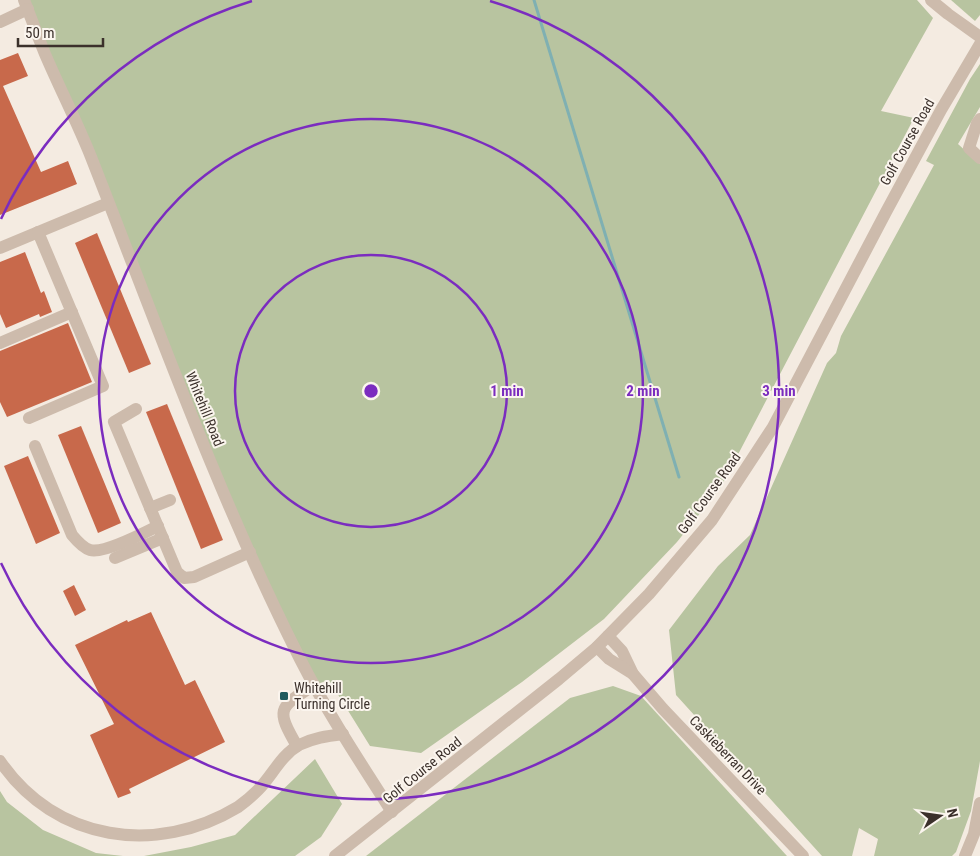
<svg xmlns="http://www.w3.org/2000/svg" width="980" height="856" viewBox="0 0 980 856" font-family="'Roboto Condensed',sans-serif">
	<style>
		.green { fill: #b8c4a0 }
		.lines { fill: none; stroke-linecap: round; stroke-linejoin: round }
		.stream { stroke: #7fb0b2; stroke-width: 3 }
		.building { fill: #c8694b }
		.minor { stroke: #cdbbac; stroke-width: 12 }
		.ring { fill: none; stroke: #7b2cbf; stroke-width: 2.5 }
		.poi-dot { fill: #1f5a5e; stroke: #fbf5ee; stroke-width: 2 }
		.labels { text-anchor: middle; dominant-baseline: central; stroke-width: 4; stroke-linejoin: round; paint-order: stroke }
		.street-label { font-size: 14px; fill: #3b302b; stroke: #fbf5ee }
		.poi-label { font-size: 14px; fill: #3b302b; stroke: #fbf5ee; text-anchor: start }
		.centre { fill: #7b2cbf; stroke: #fbf5ee; stroke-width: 2.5 }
		.ring-label { font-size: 15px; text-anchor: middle; font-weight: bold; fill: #7b2cbf; stroke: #fbf5ee; stroke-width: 4; stroke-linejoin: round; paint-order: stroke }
	</style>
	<rect width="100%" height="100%" fill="#f4ebe1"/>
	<!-- green -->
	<g class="green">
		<path d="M24,0H917L933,18L881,111L914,118L721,487L677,542L604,619L522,682L421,753L370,746L329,680L314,685L259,572Z"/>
		<path d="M951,0H980V15L975,21Z"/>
		<path d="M980,64V107L958,144L980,164V761L971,811L956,852L952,856H874L878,839L859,828L852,856H822L676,695L669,630L718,566L750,535L827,363L836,353L841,336L934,165L926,161L970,79Z"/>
		<path d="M613,686L641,696L787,856H366L570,698Z"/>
		<path d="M315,759L342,804L321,837L295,856H144L191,847L235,835Z"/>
		<path d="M0,791L7,802L43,830L96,853L123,856H0Z"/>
	</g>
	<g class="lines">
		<!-- stream -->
		<path class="stream" d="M534,0L679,477"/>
	</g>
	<!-- building -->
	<g class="building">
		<path d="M18,53L28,76L3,86L41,172L68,161L77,184L0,215V60Z"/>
		<path d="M97,233L151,364L129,373L75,243Z"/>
		<path d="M25,252L41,293L44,291L52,312L40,317L39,314L6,328L0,314V262Z"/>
		<path d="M68,323L92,382L7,417L0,402V351Z"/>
		<path d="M167,404L223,540L201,549L146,412Z"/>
		<path d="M81,426L121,523L98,533L58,435Z"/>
		<path d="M28,456L60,533L36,544L4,466Z"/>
		<path d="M74,585L86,610L75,616L63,591Z"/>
		<path d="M151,612L185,685L195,680L225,742L129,789L131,793L118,798L90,735L114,724L75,645L127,620L128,622Z"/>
	</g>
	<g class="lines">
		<!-- minor -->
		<g class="minor">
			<path d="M24,0C31,18 38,37 45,54C60,89 77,122 91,157C157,325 218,497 300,659C327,712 360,762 392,812"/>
			<path d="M931,0L948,14L980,37"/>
			<path d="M0,22L28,9"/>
			<path d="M980,119L977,123L969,148L980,158"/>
			<path d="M0,248L108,203"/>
			<path d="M0,343L72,312"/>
			<path d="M136,409L114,422L177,572L184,578L194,577L250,552"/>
			<path d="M29,418L103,386L38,232"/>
			<path d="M35,446L72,535C77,541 83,548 90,550C104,554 144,533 158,526"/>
			<path d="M150,508L170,500"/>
			<path d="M115,558L163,538"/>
			<path d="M608,636L622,651L633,674L663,709L803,856"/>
			<path d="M597,647L609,659L633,674"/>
			<path d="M297,746C275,708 279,708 314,685"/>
			<path d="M0,761C55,842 157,856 238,807C245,802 252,796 258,790C272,776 281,755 299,745C313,738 327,736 343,734"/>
			<path d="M335,856L559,679L597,647L649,594L712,520L773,427L886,212L941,110L980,44"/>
			<path d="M965,856L974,834L980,803"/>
		</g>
	</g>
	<!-- distance rings -->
	<g class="ring">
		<circle cx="371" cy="391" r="136"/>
		<circle cx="371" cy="391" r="272"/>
		<path d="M1 219A408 408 0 0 1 252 1M490 1A408 408 0 1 1 1 563"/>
	</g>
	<!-- markers -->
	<rect class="poi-dot" x="279" y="691" width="10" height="10" rx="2.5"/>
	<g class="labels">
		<!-- street labels -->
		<g class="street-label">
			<text transform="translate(907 142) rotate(-61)">Golf Course Road</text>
			<text transform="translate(205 409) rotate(68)">Whitehill Road</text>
			<text transform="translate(709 493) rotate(-54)">Golf Course Road</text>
			<text transform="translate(728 755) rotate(46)">Caskieberran Drive</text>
			<text transform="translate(422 770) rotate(-39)">Golf Course Road</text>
		</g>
		<!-- poi labels -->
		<g class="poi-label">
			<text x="294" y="688">Whitehill<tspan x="294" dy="16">Turning Circle</tspan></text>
		</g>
	</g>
	<circle cx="371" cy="391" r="8" class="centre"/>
	<g class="ring-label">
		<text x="507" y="396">1 min</text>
		<text x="643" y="396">2 min</text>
		<text x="779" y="396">3 min</text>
	</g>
	<!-- north arrow -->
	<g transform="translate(940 816) rotate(77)" stroke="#fbf5ee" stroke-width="4" paint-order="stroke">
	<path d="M0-4L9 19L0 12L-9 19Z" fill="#3b302b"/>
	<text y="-8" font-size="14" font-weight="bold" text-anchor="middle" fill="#3b302b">N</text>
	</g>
	<!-- scale -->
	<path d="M18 38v8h85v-8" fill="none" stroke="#3b302b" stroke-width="2.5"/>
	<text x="25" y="38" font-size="15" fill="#3b302b" stroke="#fbf5ee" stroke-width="4" paint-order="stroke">50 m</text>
</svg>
